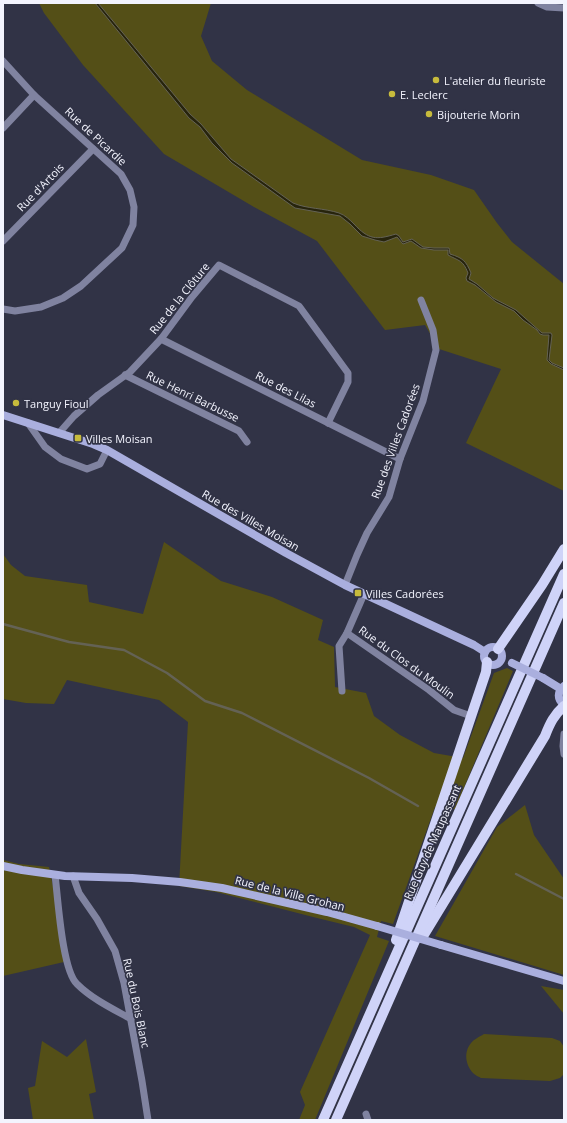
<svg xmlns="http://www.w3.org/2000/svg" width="567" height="1123" viewBox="0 0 567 1123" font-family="'Open Sans',sans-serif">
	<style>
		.green { fill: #544f17 }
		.water { fill: #27240c; stroke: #646255 }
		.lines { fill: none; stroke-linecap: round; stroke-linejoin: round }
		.stream { stroke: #646255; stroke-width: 2.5 }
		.street { stroke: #8083a0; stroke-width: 7 }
		.secondary { stroke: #aaafde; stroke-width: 8 }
		.primary { stroke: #cfd3f8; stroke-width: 10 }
		.secondary-bridge { stroke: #aaafde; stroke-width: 8 }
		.poi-dot { fill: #c7bb3c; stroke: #313346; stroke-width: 1.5 }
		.labels { text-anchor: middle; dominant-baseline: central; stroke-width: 3.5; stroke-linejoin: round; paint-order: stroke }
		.poi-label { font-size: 11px; fill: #f3f4fe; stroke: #313346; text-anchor: start }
		.street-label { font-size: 11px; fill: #f3f4fe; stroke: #313346 }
	</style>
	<rect width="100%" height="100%" fill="#313346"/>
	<!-- green -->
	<g class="green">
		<path d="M39,3H211L201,36L212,61L247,90L362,160L431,175L474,190L497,223L512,242L564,284V491L466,443L501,369L439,349L425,325L385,330L317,241L254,207L164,154L83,65L44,13Z"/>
		<path d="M164,542L221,581L272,597L323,620L318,640L334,647L335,687L366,693L374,716L400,735L434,753L463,758L494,673L507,668L513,671L455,809L435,807L393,924L381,921L377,937L389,941L315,1120H299L305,1105L300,1092L370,935L354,927L317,918L216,892L179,886L188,722L159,700L67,680L54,704L26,703L3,699V554L11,565L25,576L87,585L89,602L143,614Z"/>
		<path d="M525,805L534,835L564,879V975L435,936L497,827Z"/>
		<path d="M3,860L19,864L49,867L56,901L64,962L3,976Z"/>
		<path d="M541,986L564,990V1014Z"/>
		<path d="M484,1034L552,1038L560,1041L564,1047V1074L560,1078L550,1081L481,1078C479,1077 475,1075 473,1073C466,1066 464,1054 469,1046C472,1040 479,1037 484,1034Z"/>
		<path d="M86,1039L96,1092L89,1094L94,1120H33L28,1088L35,1086L42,1041L67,1057Z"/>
	</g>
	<!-- water -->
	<path class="water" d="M95,3H98L190,114L201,124L231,159L293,203C307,209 324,208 339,213C345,215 350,220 354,224C369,240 376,240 396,234L399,236L403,242L412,239L423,247L434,248H449L450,254C463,258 466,261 471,273L469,279L477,284L493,298L516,310L542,333H551L552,335L549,360L552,363L564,368V370L551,364L547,360L549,335H543L540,334L537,330L523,320L514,311L496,302L475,285L467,281L466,278L468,273C463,260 459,261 448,255V250H434L421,248L411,241L403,244L397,237L384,242L375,240L362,236L350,224L340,216L295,208L232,163L212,143L200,127L189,118Z"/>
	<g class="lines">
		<!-- stream -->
		<g class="stream">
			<path d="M3,624L69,642L124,650L167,673L205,701L242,713L369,778L418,806"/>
			<path d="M516,874L564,899"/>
		</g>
		<!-- street -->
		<g class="street">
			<path d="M538,3L547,7L564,8"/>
			<path d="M3,61L34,95L121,174L130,190L134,207L133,225L122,248L81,286L63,298L41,307L15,311L3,309"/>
			<path d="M3,128L34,95"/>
			<path d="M3,241L93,149"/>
			<path d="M161,339L400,459"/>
			<path d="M125,375L239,431L247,442"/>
			<path d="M28,423L45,447L61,459L87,469L100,464L107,450"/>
			<path d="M59,433L74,416L98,395L130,372L161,339L192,297L219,265L299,306L348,373V382L328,423"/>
			<path d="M345,585L357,555L367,533L389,497L400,459L423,401L436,350L433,330L421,300"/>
			<path d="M347,633L429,690L454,710L471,716"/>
			<path d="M342,691L339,646L347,633L364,594"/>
			<path d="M564,734L563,746L564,754"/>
			<path d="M55,875C58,898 62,970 77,984C92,999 113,1009 131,1019"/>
			<path d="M73,876L79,893L97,919L115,951L124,983L142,1081L148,1120"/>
			<path d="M366,1114L368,1120"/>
		</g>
		<!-- secondary -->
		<g class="secondary">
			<path d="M3,415L93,444L107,450L286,553L345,585L474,645L485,652"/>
			<circle cx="493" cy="656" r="9"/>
			<path d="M543,678L561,689"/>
			<path d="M564,686C557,692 557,699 564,705"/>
			<path d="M3,866L22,870L65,876L132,878L180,882L222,888L327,912L377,926"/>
			<path d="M441,945L564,981"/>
		</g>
		<!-- primary -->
		<g class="primary">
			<path d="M498,649L542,585L564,549"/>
			<path d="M422,938L545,736C550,723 554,715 564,706"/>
			<path d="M396,940L486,672L487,662"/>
			<path d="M323,1120L564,574"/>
			<path d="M336,1120L564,603"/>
		</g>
		<!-- secondary-bridge -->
		<g class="secondary-bridge">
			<path d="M512,663L543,678"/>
			<path d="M377,926L441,945"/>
		</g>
	</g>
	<!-- markers -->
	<g class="poi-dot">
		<circle cx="436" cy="80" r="4"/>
		<circle cx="392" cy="94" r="4"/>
		<circle cx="429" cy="114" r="4"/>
		<circle cx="16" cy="403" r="4"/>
		<rect x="74" y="434" width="8" height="8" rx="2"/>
		<rect x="354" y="589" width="8" height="8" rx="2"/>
	</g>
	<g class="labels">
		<!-- poi labels -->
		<g class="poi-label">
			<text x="444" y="80">L'atelier du fleuriste</text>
			<text x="400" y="94">E. Leclerc</text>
			<text x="437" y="114">Bijouterie Morin</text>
			<text x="24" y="403">Tanguy Fioul</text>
			<text x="86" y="438">Villes Moisan</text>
			<text x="366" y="593">Villes Cadorées</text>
		</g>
		<!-- street labels -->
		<g class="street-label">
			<text transform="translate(96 136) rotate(43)">Rue de Picardie</text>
			<text transform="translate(40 187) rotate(-46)">Rue d'Artois</text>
			<text transform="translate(179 298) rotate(-51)">Rue de la Clôture</text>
			<text transform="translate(286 389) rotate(27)">Rue des Lilas</text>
			<text transform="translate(193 396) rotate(26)">Rue Henri Barbusse</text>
			<text transform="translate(395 441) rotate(-70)">Rue des Villes Cadorées</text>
			<text transform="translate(251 520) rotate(30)">Rue des Villes Moisan</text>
			<text transform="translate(407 662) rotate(36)">Rue du Clos du Moulin</text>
			<text transform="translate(432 842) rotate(-66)">Rue Guy de Maupassant</text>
			<text transform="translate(290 893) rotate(14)">Rue de la Ville Grohan</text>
			<text transform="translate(137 1003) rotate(78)">Rue du Bois Blanc</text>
		</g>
	</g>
	<!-- border -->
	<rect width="567" height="1123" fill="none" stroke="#f3f4fe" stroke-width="8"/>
</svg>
